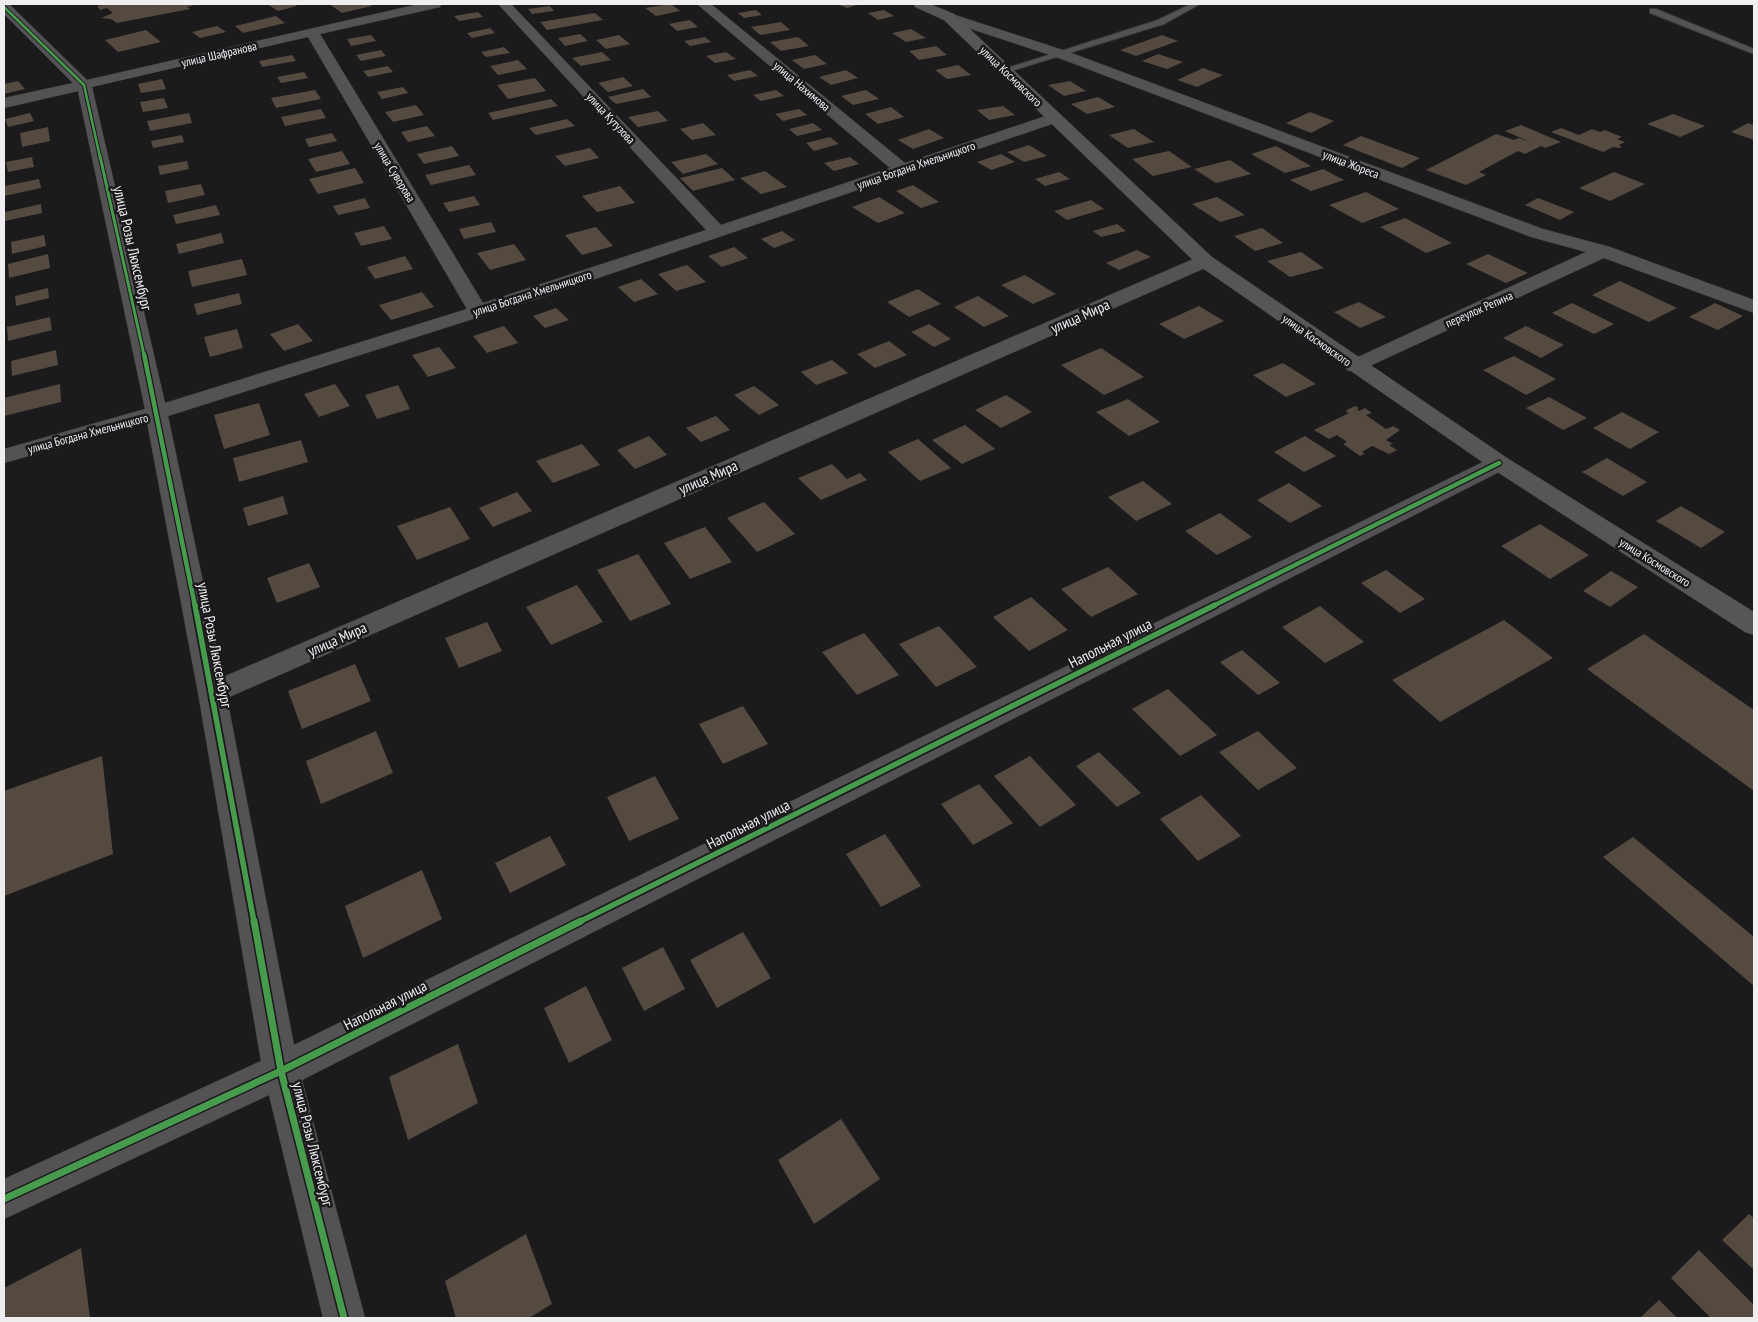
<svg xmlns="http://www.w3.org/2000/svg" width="1758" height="1322" viewBox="0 0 1758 1322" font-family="'PT Sans Narrow',sans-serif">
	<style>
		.building { fill: #544a40 }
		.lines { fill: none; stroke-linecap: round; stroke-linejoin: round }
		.service-casing { stroke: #383738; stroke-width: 2 }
		.minor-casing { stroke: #383738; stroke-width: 1 }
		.secondary-casing { stroke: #383738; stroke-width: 1 }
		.service { fill: #545254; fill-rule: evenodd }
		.minor { fill: #545254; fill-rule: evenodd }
		.secondary { fill: #585655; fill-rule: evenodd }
		.cycleway-far4-casing { stroke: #1c191d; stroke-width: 4.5 }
		.cycleway-far3-casing { stroke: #1c191d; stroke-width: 5 }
		.cycleway-far2-casing { stroke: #1c191d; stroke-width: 7 }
		.cycleway-far1-casing { stroke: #1c191d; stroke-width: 9 }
		.cycleway-casing { stroke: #1c191d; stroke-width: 10 }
		.cycleway-far4 { stroke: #469c4c; stroke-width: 2.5 }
		.cycleway-far3 { stroke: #469c4c; stroke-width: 3 }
		.cycleway-far2 { stroke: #469c4c; stroke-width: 4.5 }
		.cycleway-far1 { stroke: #469c4c; stroke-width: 5.5 }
		.cycleway { stroke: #469c4c; stroke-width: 7 }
		.labels { text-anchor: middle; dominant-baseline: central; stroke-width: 5; stroke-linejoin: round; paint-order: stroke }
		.far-street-label { font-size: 12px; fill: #f0eef1; stroke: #1c191d }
		.street-label { font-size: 15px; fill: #f0eef1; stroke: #1c191d }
	</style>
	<rect width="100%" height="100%" fill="#1b1a1c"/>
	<!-- building -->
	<g class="building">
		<path d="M108,4H198L187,7L190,9L117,23L111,19L101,18L113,13L107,8L100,10L97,6Z"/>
		<path d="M267,4H294L297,6L278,11Z"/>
		<path d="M329,4H369L372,6L342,13Z"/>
		<path d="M671,4L680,11L656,16L645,8Z"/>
		<path d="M837,4H861L847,8Z"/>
		<path d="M550,6L554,11L532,14L528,9Z"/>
		<path d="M756,10L762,15L744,18L738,13Z"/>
		<path d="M884,10L894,16L878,20L868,13Z"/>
		<path d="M478,12L483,17L459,21L454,16Z"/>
		<path d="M595,13L603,20L547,30L540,22Z"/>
		<path d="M276,16L285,23L243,33L235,26Z"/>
		<path d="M690,20L698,27L677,31L669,24Z"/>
		<path d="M781,22L790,30L760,35L751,27Z"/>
		<path d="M217,26L226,32L200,38L192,32Z"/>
		<path d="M490,28L495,33L472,38L467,33Z"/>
		<path d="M911,29L926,38L906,42L892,33Z"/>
		<path d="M146,30L161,42L118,52L105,40Z"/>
		<path d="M580,34L588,41L565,46L558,38Z"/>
		<path d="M371,35L376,41L351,46L347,39Z"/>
		<path d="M619,35L630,44L606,49L596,40Z"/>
		<path d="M1162,35L1178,41L1136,56L1120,50Z"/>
		<path d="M705,37L711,42L690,46L684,41Z"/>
		<path d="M798,37L809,46L781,51L770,42Z"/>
		<path d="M936,46L947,55L919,60L909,51Z"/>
		<path d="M504,47L510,53L486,57L481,52Z"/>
		<path d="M381,50L386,56L361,61L356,55Z"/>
		<path d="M602,52L611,60L581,66L572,58Z"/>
		<path d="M726,52L736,59L715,63L706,56Z"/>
		<path d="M1158,54L1183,62L1167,69L1142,61Z"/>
		<path d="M292,55L296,61L262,67L259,61Z"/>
		<path d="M815,55L827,64L804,69L792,60Z"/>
		<path d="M518,60L527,69L498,75L490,66Z"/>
		<path d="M958,65L971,75L947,79L935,70Z"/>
		<path d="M388,66L393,72L368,77L363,71Z"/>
		<path d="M1203,68L1223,75L1197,87L1177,80Z"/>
		<path d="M750,70L758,76L734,81L727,75Z"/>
		<path d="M846,70L858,78L831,85L819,77Z"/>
		<path d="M304,72L308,78L281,83L277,77Z"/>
		<path d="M623,77L633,86L608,92L598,83Z"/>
		<path d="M535,78L546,91L508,99L497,85Z"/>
		<path d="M162,79L166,89L141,93L138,84Z"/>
		<path d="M18,81L25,89L4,94V84Z"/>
		<path d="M1070,81L1086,91L1064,96L1048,85Z"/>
		<path d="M403,87L408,93L382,99L377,92Z"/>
		<path d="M643,89L651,97L616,104L608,97Z"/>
		<path d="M315,90L321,99L276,108L271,98Z"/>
		<path d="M776,90L784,96L761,101L753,95Z"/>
		<path d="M866,90L879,99L853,105L841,96Z"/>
		<path d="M1098,97L1115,107L1087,114L1071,104Z"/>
		<path d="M164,98L168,108L143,112L140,102Z"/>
		<path d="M551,99L558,106L493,120L488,113Z"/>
		<path d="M416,105L424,115L393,122L385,112Z"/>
		<path d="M1003,106L1015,115L989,120L977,110Z"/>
		<path d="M891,107L904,117L878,124L865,114Z"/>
		<path d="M321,109L326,118L285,126L281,117Z"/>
		<path d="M799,109L807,115L783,121L775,114Z"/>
		<path d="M658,111L668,121L638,127L628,117Z"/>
		<path d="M1310,112L1334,121L1311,133L1286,123Z"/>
		<path d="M30,113L34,121L8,127L5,119Z"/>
		<path d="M189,113L192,123L150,131L147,121Z"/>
		<path d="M1673,114L1705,126L1680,137L1647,124Z"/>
		<path d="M567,119L575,126L536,135L529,128Z"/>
		<path d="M703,123L716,135L692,140L680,129Z"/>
		<path d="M813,123L822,130L797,136L789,129Z"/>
		<path d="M1748,123L1754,125V140L1731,132Z"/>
		<path d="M1521,125L1561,142L1545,148L1541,146L1525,154L1518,151L1479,172L1486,175L1466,185L1426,170L1496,134L1514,140L1519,138L1532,143L1505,131Z"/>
		<path d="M427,126L435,136L408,142L401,132Z"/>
		<path d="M48,127L50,141L22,147L20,133Z"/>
		<path d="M1561,128L1579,135L1592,129L1600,132L1605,130L1622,137L1617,139L1625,142L1619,145L1622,147L1618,148L1613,147L1603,152L1551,132Z"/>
		<path d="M929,129L944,138L913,149L898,140Z"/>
		<path d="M1134,129L1154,142L1128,148L1109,135Z"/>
		<path d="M332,133L337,141L309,147L305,139Z"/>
		<path d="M182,135L184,142L153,148L151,141Z"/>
		<path d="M1361,136L1420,158L1402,168L1343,145Z"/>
		<path d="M830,137L839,144L814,151L806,143Z"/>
		<path d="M1029,145L1047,156L1024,162L1007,152Z"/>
		<path d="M452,146L459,156L424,164L417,154Z"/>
		<path d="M1276,146L1311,166L1285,173L1251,154Z"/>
		<path d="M590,148L599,158L565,166L555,156Z"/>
		<path d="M342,151L350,164L316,172L308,159Z"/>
		<path d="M1169,151L1192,167L1153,176L1132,159Z"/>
		<path d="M706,154L718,164L683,174L671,162Z"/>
		<path d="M1001,154L1015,162L991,170L977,162Z"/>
		<path d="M32,157L34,167L8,172L6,162Z"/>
		<path d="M850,157L859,164L834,171L824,163Z"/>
		<path d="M1230,160L1251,174L1216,183L1194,169Z"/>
		<path d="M187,161L189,169L160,175L158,166Z"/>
		<path d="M469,165L476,175L431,185L425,175Z"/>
		<path d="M355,168L364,183L318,194L309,179Z"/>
		<path d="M722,168L735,180L693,191L680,178Z"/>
		<path d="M1323,169L1344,180L1311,191L1290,180Z"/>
		<path d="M765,171L787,187L761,194L740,178Z"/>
		<path d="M1059,172L1070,179L1045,186L1035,179Z"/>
		<path d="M1614,172L1645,184L1610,201L1579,188Z"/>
		<path d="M39,179L41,188L4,196V186Z"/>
		<path d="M201,184L205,195L168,203L165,191Z"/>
		<path d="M913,185L939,202L921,208L896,191Z"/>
		<path d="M620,186L635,203L597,212L582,196Z"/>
		<path d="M1366,192L1399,209L1362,223L1329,205Z"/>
		<path d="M474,196L480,205L449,212L443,203Z"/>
		<path d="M879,197L905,213L878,223L852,207Z"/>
		<path d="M1217,197L1245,215L1220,222L1192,204Z"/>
		<path d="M365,198L370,208L338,215L333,206Z"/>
		<path d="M1538,198L1574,212L1560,220L1525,205Z"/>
		<path d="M1091,200L1104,209L1067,220L1054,211Z"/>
		<path d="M41,204L42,213L5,221V212Z"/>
		<path d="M216,205L220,215L176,224L173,215Z"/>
		<path d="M1405,218L1452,243L1426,253L1380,227Z"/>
		<path d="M491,222L496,232L464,239L459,229Z"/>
		<path d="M1117,224L1126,231L1101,237L1093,231Z"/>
		<path d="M384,226L392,239L361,246L354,233Z"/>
		<path d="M596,227L613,246L582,255L565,235Z"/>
		<path d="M1262,228L1283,243L1255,251L1234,236Z"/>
		<path d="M782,231L795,240L774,248L761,239Z"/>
		<path d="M221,233L224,243L179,254L176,244Z"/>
		<path d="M44,235L46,246L12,254L11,242Z"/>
		<path d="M514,244L526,260L490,270L477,253Z"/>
		<path d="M734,247L748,258L722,267L708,256Z"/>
		<path d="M1137,250L1151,257L1119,270L1106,263Z"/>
		<path d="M1301,252L1324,268L1290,277L1267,261Z"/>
		<path d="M48,254L50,268L9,278L8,264Z"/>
		<path d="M1488,254L1528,273L1506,283L1466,264Z"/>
		<path d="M405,256L413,269L375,279L367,267Z"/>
		<path d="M242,259L247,275L192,287L188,271Z"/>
		<path d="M687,265L706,282L676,291L658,274Z"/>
		<path d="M1025,275L1056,294L1033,304L1001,285Z"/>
		<path d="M641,279L658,294L634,302L618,287Z"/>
		<path d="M1620,281L1677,308L1649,322L1592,295Z"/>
		<path d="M48,288L49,298L16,306L15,296Z"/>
		<path d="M918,289L941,304L909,317L887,302Z"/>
		<path d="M422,292L434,307L391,320L379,305Z"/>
		<path d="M239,293L242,304L197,315L194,304Z"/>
		<path d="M978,296L1009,316L984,327L954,307Z"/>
		<path d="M1359,302L1386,317L1360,328L1334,312Z"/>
		<path d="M1572,303L1614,324L1594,334L1552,313Z"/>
		<path d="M1715,303L1743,316L1718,330L1689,317Z"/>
		<path d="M1199,306L1224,321L1184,339L1159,324Z"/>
		<path d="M556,308L569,320L545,328L533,316Z"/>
		<path d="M50,317L52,330L8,341L7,327Z"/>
		<path d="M298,324L313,341L284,351L270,334Z"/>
		<path d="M929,324L951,339L934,347L911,332Z"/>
		<path d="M504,326L518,343L487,353L473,336Z"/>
		<path d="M1526,326L1564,345L1541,358L1503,338Z"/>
		<path d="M237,329L243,348L210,357L204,337Z"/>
		<path d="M889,341L907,355L875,368L857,354Z"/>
		<path d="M439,347L456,368L428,377L412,355Z"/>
		<path d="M1101,348L1144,377L1104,395L1061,365Z"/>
		<path d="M56,350L58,365L12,376L11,361Z"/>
		<path d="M1514,356L1556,379L1526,395L1483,370Z"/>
		<path d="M832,360L848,373L816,385L801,372Z"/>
		<path d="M1283,363L1316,384L1286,397L1253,375Z"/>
		<path d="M60,384L61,402L4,416V398Z"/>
		<path d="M335,384L350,406L319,417L304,394Z"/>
		<path d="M398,385L410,409L377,419L365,395Z"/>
		<path d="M754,386L779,405L759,415L734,395Z"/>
		<path d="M1006,395L1032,412L1001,428L975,410Z"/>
		<path d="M1549,397L1587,418L1563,430L1526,408Z"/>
		<path d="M1128,399L1160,422L1129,436L1096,412Z"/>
		<path d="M259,403L270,435L224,449L214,415Z"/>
		<path d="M1355,406L1359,408L1357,409L1359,411L1365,408L1372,413L1366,415L1386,429L1393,426L1400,430L1386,440L1393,444L1389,445L1397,450L1389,454L1372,446L1362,452L1365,454L1360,456L1343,444L1347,442L1337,435L1329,439L1314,430L1349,413L1345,411Z"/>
		<path d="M1622,412L1659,432L1630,449L1593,428Z"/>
		<path d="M716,416L730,430L701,442L686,428Z"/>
		<path d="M965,425L995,449L962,464L932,440Z"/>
		<path d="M649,436L667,455L635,469L617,450Z"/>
		<path d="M1305,436L1336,456L1304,472L1274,452Z"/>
		<path d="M918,439L951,468L920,481L888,452Z"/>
		<path d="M301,440L308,462L239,482L233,458Z"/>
		<path d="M582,444L600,465L553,483L536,461Z"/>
		<path d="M1607,458L1647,482L1623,496L1582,472Z"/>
		<path d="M832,464L847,479L860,473L867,480L821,500L798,478Z"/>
		<path d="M1143,481L1172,504L1136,521L1108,497Z"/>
		<path d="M1289,483L1322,506L1290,523L1257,500Z"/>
		<path d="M517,492L532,511L493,527L479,508Z"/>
		<path d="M283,496L288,514L248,526L243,508Z"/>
		<path d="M764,502L795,534L757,552L727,518Z"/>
		<path d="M1681,506L1725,532L1701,548L1656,521Z"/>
		<path d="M450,507L470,539L417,560L397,526Z"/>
		<path d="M1220,513L1252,537L1217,555L1185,531Z"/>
		<path d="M1540,524L1589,555L1550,579L1501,546Z"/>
		<path d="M705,527L732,562L690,579L664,543Z"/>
		<path d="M638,554L671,604L630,621L597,570Z"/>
		<path d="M309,563L320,587L277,603L267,578Z"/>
		<path d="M1108,567L1138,594L1091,617L1061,589Z"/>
		<path d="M1386,570L1425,599L1400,613L1361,583Z"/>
		<path d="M1611,571L1638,587L1610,607L1583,591Z"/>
		<path d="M577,585L603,622L551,645L526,607Z"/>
		<path d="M1031,597L1068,630L1029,651L993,617Z"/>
		<path d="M1320,606L1364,642L1325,663L1282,627Z"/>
		<path d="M1504,620L1553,658L1440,722L1392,680Z"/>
		<path d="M487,622L502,651L459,668L445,638Z"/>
		<path d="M939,626L977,667L936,687L899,644Z"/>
		<path d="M864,633L899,675L857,695L822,652Z"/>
		<path d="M1644,634L1754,710V791L1587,669Z"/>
		<path d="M1242,650L1280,683L1258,695L1220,662Z"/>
		<path d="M355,664L371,701L302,729L288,691Z"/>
		<path d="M1168,689L1217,735L1180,756L1132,709Z"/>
		<path d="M743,706L768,744L723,764L699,724Z"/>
		<path d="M376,731L393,773L321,804L306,761Z"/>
		<path d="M1258,731L1297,768L1258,790L1219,752Z"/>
		<path d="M1099,752L1141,793L1117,807L1076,766Z"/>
		<path d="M102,756L113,854L4,896V791Z"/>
		<path d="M1030,756L1076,805L1040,827L994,776Z"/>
		<path d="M655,776L679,819L629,841L607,797Z"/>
		<path d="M979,784L1013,823L973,845L941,804Z"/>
		<path d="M1201,795L1241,836L1198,861L1160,819Z"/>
		<path d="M885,834L921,886L881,907L846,854Z"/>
		<path d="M550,836L566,865L510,893L495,863Z"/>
		<path d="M1633,837L1754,937V986L1603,857Z"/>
		<path d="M422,870L442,919L363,958L345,906Z"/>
		<path d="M743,932L771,978L717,1008L690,960Z"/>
		<path d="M663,947L685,989L644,1011L622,968Z"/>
		<path d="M586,986L612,1040L569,1063L544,1008Z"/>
		<path d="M458,1044L478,1103L408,1140L389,1077Z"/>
		<path d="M841,1119L880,1179L814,1224L778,1160Z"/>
		<path d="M1749,1214L1754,1218V1270L1722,1240Z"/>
		<path d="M526,1234L552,1304L529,1318H456L445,1281Z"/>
		<path d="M81,1248L90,1318H4V1288Z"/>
		<path d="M1699,1250L1754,1305V1318H1711L1671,1278Z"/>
		<path d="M1659,1300L1677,1318H1640Z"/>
	</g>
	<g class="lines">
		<defs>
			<g id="service">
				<path d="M1191,4H1200L1164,24L1008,72L1001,70L1158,20Z"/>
				<path d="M1650,9H1656L1754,49V54L1650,13Z"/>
			</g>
			<g id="minor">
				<path d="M4,4H9L87,80L419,4H441L440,7L320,34L483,303L706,230L498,4H511L721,225L890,168L697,4H711L905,163L1055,113L1063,118L1061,121L539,298L168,416L223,677L1198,257H1212L1214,261L1212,265L227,698L294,1045L1491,458L1499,456L1507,458L1511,463L1507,468L302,1080L365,1318H323L269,1095L4,1219V1179L261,1061L198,693L147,422L4,463V449L145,409L78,91L4,108V98L73,83L4,14ZM308,37L467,309L165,403L92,87Z"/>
				<path d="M949,13L1066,51L1543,229L1610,247L1754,300V313L1604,258L1361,370L1354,372L1347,370L1343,366L1347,362L1586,252L1531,237L1056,57L944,20L942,17Z"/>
			</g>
			<path id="secondary" d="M914,4H930L954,14L1212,257L1507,458L1754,612V635L1745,632L1491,468L1198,265L944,20L915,7Z"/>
		</defs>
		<!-- service casing -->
		<use href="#service" class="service-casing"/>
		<!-- minor casing -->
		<use href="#minor" class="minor-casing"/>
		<!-- secondary casing -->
		<use href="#secondary" class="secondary-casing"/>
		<!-- service -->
		<use href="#service" class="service"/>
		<!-- minor -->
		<use href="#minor" class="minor"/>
		<!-- secondary -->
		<use href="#secondary" class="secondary"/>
		<defs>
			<path id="cycleway-far4" d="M4,7L84,85L100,157"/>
			<path id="cycleway-far3" d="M100,156L144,355"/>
			<g id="cycleway-far2">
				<path d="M144,354L195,606"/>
				<path d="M1213,606L1499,463"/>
			</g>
			<g id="cycleway-far1">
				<path d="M195,605L254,922"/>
				<path d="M579,922L1215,605"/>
			</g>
			<g id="cycleway">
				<path d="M254,921L281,1071L344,1318"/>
				<path d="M4,1199L281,1071L581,921"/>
			</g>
		</defs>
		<!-- cycleway-far4 casing -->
		<use href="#cycleway-far4" class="cycleway-far4-casing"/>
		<!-- cycleway-far3 casing -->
		<use href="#cycleway-far3" class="cycleway-far3-casing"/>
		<!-- cycleway-far2 casing -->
		<use href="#cycleway-far2" class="cycleway-far2-casing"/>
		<!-- cycleway-far1 casing -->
		<use href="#cycleway-far1" class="cycleway-far1-casing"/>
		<!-- cycleway casing -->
		<use href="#cycleway" class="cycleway-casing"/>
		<!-- cycleway-far4 -->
		<use href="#cycleway-far4" class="cycleway-far4"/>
		<!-- cycleway-far3 -->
		<use href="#cycleway-far3" class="cycleway-far3"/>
		<!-- cycleway-far2 -->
		<use href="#cycleway-far2" class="cycleway-far2"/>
		<!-- cycleway-far1 -->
		<use href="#cycleway-far1" class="cycleway-far1"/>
		<!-- cycleway -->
		<use href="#cycleway" class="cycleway"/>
	</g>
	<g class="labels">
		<!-- far-street labels -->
		<g class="far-street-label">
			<text transform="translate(219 54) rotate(-13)">улица Шафранова</text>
			<text transform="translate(1011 76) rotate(44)">улица Космовского</text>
			<text transform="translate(802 86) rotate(40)">улица Нахимова</text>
			<text transform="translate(611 118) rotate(47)">улица Кутузова</text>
			<text transform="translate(1351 164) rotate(21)">улица Жореса</text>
			<text transform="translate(916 165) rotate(-19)">улица Богдана Хмельницкого</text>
			<text transform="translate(395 172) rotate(59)">улица Суворова</text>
			<text transform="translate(532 293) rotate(-18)">улица Богдана Хмельницкого</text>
			<text transform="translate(1479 309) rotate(-24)">переулок Репина</text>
			<text transform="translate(1317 340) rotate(35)">улица Космовского</text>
			<text transform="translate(88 433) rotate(-15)">улица Богдана Хмельницкого</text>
			<text transform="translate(1655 562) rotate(32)">улица Космовского</text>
		</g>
		<!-- street labels -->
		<g class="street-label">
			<text transform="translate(133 248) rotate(77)">улица Розы Люксембург</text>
			<text transform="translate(1080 316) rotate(-24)">улица Мира</text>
			<text transform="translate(708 477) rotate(-24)">улица Мира</text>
			<text transform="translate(337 639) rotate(-24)">улица Мира</text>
			<text transform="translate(1110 643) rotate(-27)">Напольная улица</text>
			<text transform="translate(215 645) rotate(79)">улица Розы Люксембург</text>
			<text transform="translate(748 824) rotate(-27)">Напольная улица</text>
			<text transform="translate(385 1005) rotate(-27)">Напольная улица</text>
			<text transform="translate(313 1144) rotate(76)">улица Розы Люксембург</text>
		</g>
	</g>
	<!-- border -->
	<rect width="1758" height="1322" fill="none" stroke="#f0eef1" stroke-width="10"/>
</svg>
